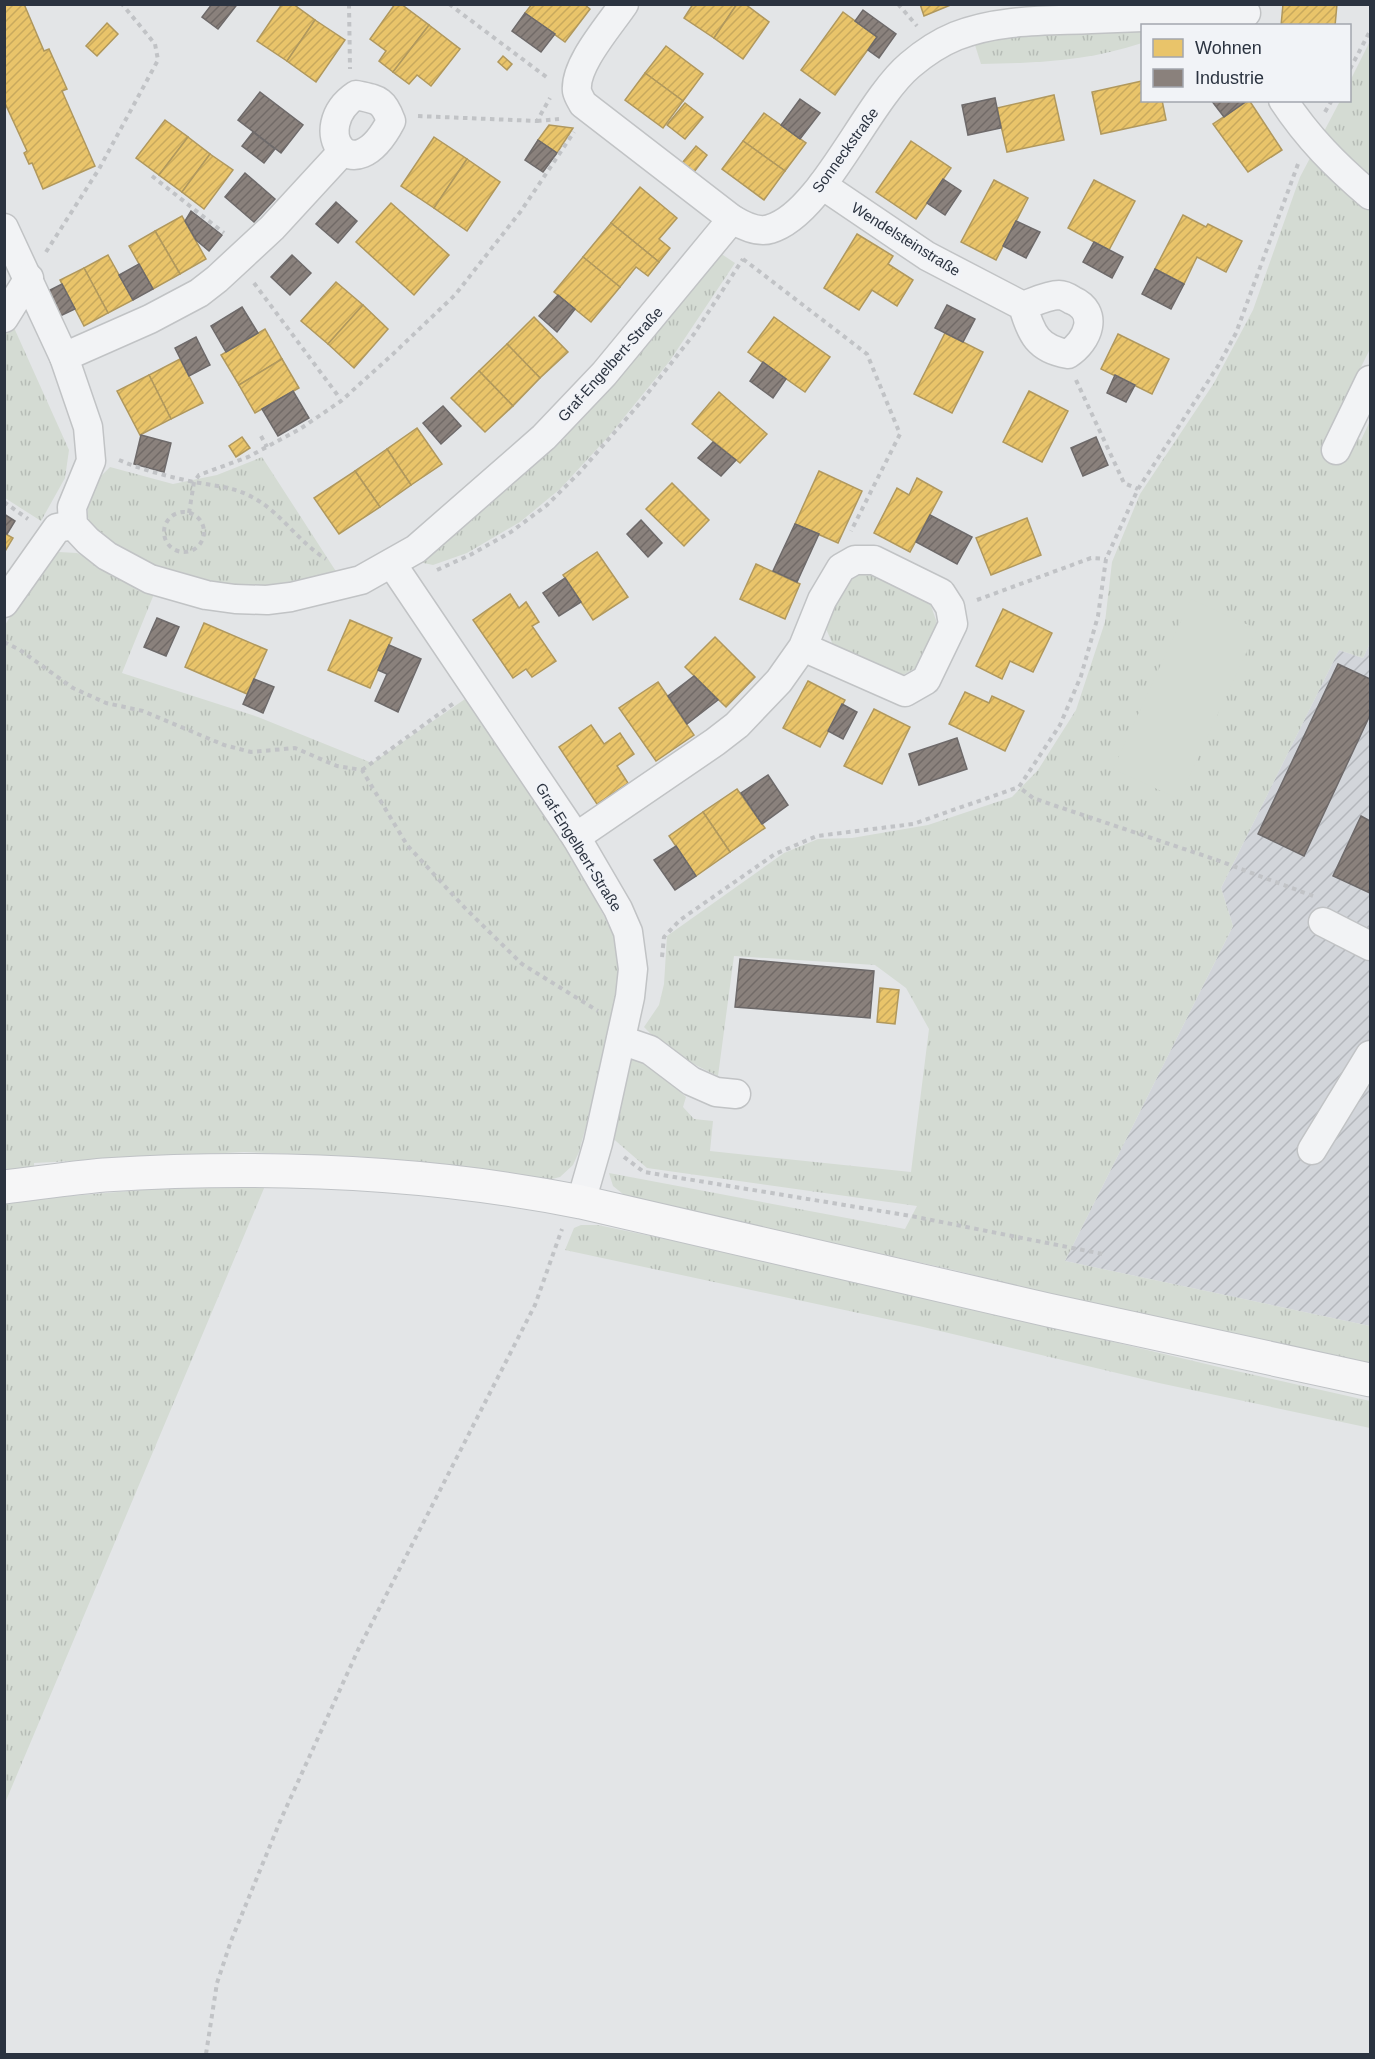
<svg xmlns="http://www.w3.org/2000/svg" width="1375" height="2059" viewBox="0 0 1375 2059" font-family="Arial,sans-serif">
	<style>
		.industrial { fill: url(#industrial-furrows) }
		.grass { fill: url(#grass-tufts) }
		.pitch { fill: #d4dbd3 }
		.homes { fill: url(#homes-hatch); stroke: #b0985d; stroke-width: 1.5 }
		.industry { fill: url(#industry-hatch); stroke: #6e6a6a; stroke-width: 1.5 }
		.lines { fill: none; stroke-linecap: round; stroke-linejoin: round }
		.minor-casing { stroke: #c1c3c5; stroke-width: 31 }
		.major-casing { stroke: #bfc2c5; stroke-width: 35 }
		.path { stroke: #c1c3c6; stroke-width: 4; stroke-dasharray: 4.5 4.5; stroke-linecap: butt }
		.minor { stroke: #f2f3f5; stroke-width: 28 }
		.major { stroke: #f6f6f7; stroke-width: 33 }
		.labels { text-anchor: middle; dominant-baseline: central; stroke-width: 6; stroke-linejoin: round; paint-order: stroke }
		.street-label { font-size: 15px; fill: #2b3340; stroke: #f1f3f7 }
	</style>
	<defs>
		<pattern id="industrial-furrows" width="10" height="10" patternUnits="userSpaceOnUse" patternTransform="scale(1.5)"><rect width="10" height="10" fill="#d2d5da"/><path d="M-1 1l2-2M0 10L10 0M9 11l2-2" fill="none" stroke="#b4b7bc"/></pattern>
		<pattern id="grass-tufts" width="24" height="20" patternUnits="userSpaceOnUse" patternTransform="scale(1.5)"><rect width="24" height="20" fill="#d4dbd3"/><path d="M3 7l-1-3M5 7V3M7 7l1-3M15 17l-1-3M17 17v-4M19 17l1-3" fill="none" stroke="#b6bcb6"/></pattern>
		<pattern id="homes-hatch" width="6" height="6" patternUnits="userSpaceOnUse" patternTransform="scale(1.5)"><rect width="6" height="6" fill="#e9c46a"/><path d="M-1 1l2-2M0 6l6-6M5 7l2-2" fill="none" stroke="#c8a95d"/></pattern>
		<pattern id="industry-hatch" width="6" height="6" patternUnits="userSpaceOnUse" patternTransform="scale(1.5)"><rect width="6" height="6" fill="#8a817c"/><path d="M-1 1l2-2M0 6l6-6M5 7l2-2" fill="none" stroke="#716a67"/></pattern>
	</defs>
	<rect width="100%" height="100%" fill="#e3e5e7"/>
	<!-- industrial -->
	<path class="industrial" d="M1370,643V1326L1065,1261L1233,926L1221,888L1339,650L1363,658Z"/>
	<!-- grass -->
	<g class="grass">
		<path d="M1142,26V43C1089,61 1036,63 981,64L974,42L992,38Z"/>
		<path d="M1370,41V349L1331,427L1361,440L1370,421V643L1363,658L1339,650L1221,888L1233,926L1065,1261L1370,1326V1363L1134,1315L954,1270L628,1198L613,1186L609,1173L905,1229L917,1206L647,1168L609,1135L626,1059C650,1059 669,1082 686,1097L683,1107L694,1119L713,1121L710,1151L911,1172L929,1029L906,988L875,965L734,956L718,1076C690,1063 665,1050 644,1027L659,1005L664,984L667,936L784,853L818,839L852,838L928,825L1012,797L1038,770L1076,710L1105,622L1112,562L1140,494L1214,383L1253,310L1300,177L1340,101L1350,100V81Z"/>
		<path d="M720,253L735,263L669,362L609,436L560,489L520,522L467,553L433,565L419,562Z"/>
		<path d="M11,321L69,450L65,478L41,521L5,498L4,333Z"/>
		<path d="M262,457L339,576L316,582L232,589L135,564L91,527L88,517V503L95,482L110,467L173,484L217,475Z"/>
		<path d="M59,552L77,553L154,594L122,673L258,717L372,763L468,697L570,853L618,942L620,981L606,1052L579,1152L573,1165L560,1177L544,1181L472,1168L366,1157L244,1152L34,1163L35,1199L165,1188L265,1186L5,1803V625L32,583Z"/>
		<path d="M866,572L930,603L937,623L916,668L899,677L833,645L824,624L849,577Z"/>
		<path d="M581,1225H598L799,1267L1223,1368L1370,1401V1428L1159,1383L919,1326L565,1250L574,1228Z"/>
	</g>
	<!-- pitch -->
	<path class="pitch" d="M1191,599L1257,629L1179,799L1113,769Z"/>
	<!-- homes -->
	<g class="homes">
		<path d="M4,4H24L44,51L49,49L67,89L62,91L95,166L43,189L32,163L29,164L24,153L27,151L4,101Z"/>
		<path d="M282,4H293L315,20L287,61L257,41Z"/>
		<path d="M395,4H401L429,25L393,72L379,61L386,51L370,39Z"/>
		<path d="M532,4H584L590,9L565,42L525,13Z"/>
		<path d="M693,4H737L714,38L684,18Z"/>
		<path d="M737,4H745L769,22L743,59L714,38Z"/>
		<path d="M920,4H953L924,16Z"/>
		<path d="M1283,4H1337L1335,26H1281Z"/>
		<path d="M843,12L877,37L835,95L801,70Z"/>
		<path d="M315,20L345,40L316,82L287,61Z"/>
		<path d="M107,23L118,34L97,56L86,46Z"/>
		<path d="M429,25L460,49L431,86L417,75L409,84L393,72Z"/>
		<path d="M666,46L703,74L683,101L645,73Z"/>
		<path d="M503,56L512,64L507,70L498,62Z"/>
		<path d="M645,73L683,101L663,128L625,100Z"/>
		<path d="M1142,81V100H1162L1166,120L1101,134L1092,92Z"/>
		<path d="M1054,95L1064,140L1007,152L997,108Z"/>
		<path d="M1249,100L1282,150L1248,172L1213,124Z"/>
		<path d="M685,103L703,117L685,139L667,125Z"/>
		<path d="M764,113L806,143L785,171L743,141Z"/>
		<path d="M165,120L188,137L159,175L136,158Z"/>
		<path d="M549,125L573,128L557,153L538,140Z"/>
		<path d="M188,137L210,154L182,192L159,175Z"/>
		<path d="M434,137L467,159L434,208L401,186Z"/>
		<path d="M743,141L785,171L764,200L722,169Z"/>
		<path d="M911,141L951,168L916,219L876,192Z"/>
		<path d="M696,146L707,155L694,172L682,163Z"/>
		<path d="M210,154L233,170L204,209L182,192Z"/>
		<path d="M467,159L500,182L467,231L434,208Z"/>
		<path d="M994,180L1028,198L996,260L961,242Z"/>
		<path d="M1094,180L1135,201L1109,250L1068,228Z"/>
		<path d="M640,187L677,218L659,239L670,248L659,262L611,223Z"/>
		<path d="M391,203L449,255L414,295L356,242Z"/>
		<path d="M1183,215L1206,227L1208,224L1242,241L1226,272L1197,257L1184,284L1155,269Z"/>
		<path d="M182,216L206,259L180,274L155,231Z"/>
		<path d="M611,223L659,262L648,276L636,267L620,287L583,257Z"/>
		<path d="M155,231L180,274L153,289L129,246Z"/>
		<path d="M857,234L893,256L888,264L913,280L897,306L872,290L859,310L824,288Z"/>
		<path d="M108,255L133,300L108,313L84,268Z"/>
		<path d="M583,257L620,287L591,322L554,292Z"/>
		<path d="M84,268L108,313L84,326L60,280Z"/>
		<path d="M336,282L363,305L328,344L301,321Z"/>
		<path d="M363,305L388,329L354,368L328,344Z"/>
		<path d="M534,317L568,352L540,378L507,344Z"/>
		<path d="M774,317L830,357L805,392L748,352Z"/>
		<path d="M265,329L282,359L239,385L221,355Z"/>
		<path d="M945,333L983,352L952,413L914,394Z"/>
		<path d="M1118,334L1169,359L1152,394L1101,369Z"/>
		<path d="M507,344L540,378L513,406L479,371Z"/>
		<path d="M180,359L203,403L171,419L149,375Z"/>
		<path d="M282,359L299,388L255,413L239,385Z"/>
		<path d="M479,371L513,406L485,432L451,398Z"/>
		<path d="M149,375L171,419L140,435L117,391Z"/>
		<path d="M1029,391L1068,411L1042,462L1003,442Z"/>
		<path d="M719,392L767,434L740,463L692,424Z"/>
		<path d="M417,428L442,464L411,485L387,449Z"/>
		<path d="M242,437L250,448L236,457L229,446Z"/>
		<path d="M387,449L411,485L380,507L355,471Z"/>
		<path d="M355,471L380,507L339,534L314,498Z"/>
		<path d="M819,471L862,491L838,543L795,524Z"/>
		<path d="M917,478L942,492L910,552L874,533L897,488L909,495Z"/>
		<path d="M672,483L709,520L684,546L646,509Z"/>
		<path d="M1027,518L1041,555L991,575L976,538Z"/>
		<path d="M4,533L13,538L4,553Z"/>
		<path d="M597,552L628,597L593,620L563,575Z"/>
		<path d="M756,564L800,584L785,619L740,599Z"/>
		<path d="M510,594L519,608L526,602L539,622L532,626L556,661L532,677L526,669L513,678L473,620Z"/>
		<path d="M1003,609L1052,633L1033,672L1010,661L1002,679L976,666Z"/>
		<path d="M350,620L392,638L370,688L328,670Z"/>
		<path d="M204,623L267,650L247,694L185,667Z"/>
		<path d="M715,637L755,677L726,707L685,667Z"/>
		<path d="M808,681L845,700L820,747L783,728Z"/>
		<path d="M658,682L694,735L656,761L619,708Z"/>
		<path d="M965,692L989,703L992,696L1024,711L1005,751L949,724Z"/>
		<path d="M874,709L910,727L882,784L844,766Z"/>
		<path d="M591,725L604,744L620,733L634,754L617,766L628,783L597,804L559,747Z"/>
		<path d="M737,789L765,828L730,852L703,812Z"/>
		<path d="M703,812L730,852L696,876L669,836Z"/>
		<path d="M880,988L899,990L895,1024L877,1022Z"/>
	</g>
	<!-- industry -->
	<g class="industry">
		<path d="M212,4L236,6L218,29L202,17Z"/>
		<path d="M863,10L896,34L879,58L868,50L877,37L855,21Z"/>
		<path d="M525,13L555,34L541,52L512,31Z"/>
		<path d="M260,92L303,125L281,153L238,120Z"/>
		<path d="M995,98L1001,128L968,135L962,105Z"/>
		<path d="M800,99L820,113L800,139L781,125Z"/>
		<path d="M1211,100H1248L1224,117Z"/>
		<path d="M253,132L275,149L264,163L242,146Z"/>
		<path d="M538,140L557,153L543,172L525,160Z"/>
		<path d="M245,173L275,199L254,222L225,197Z"/>
		<path d="M943,179L961,191L945,215L927,203Z"/>
		<path d="M336,202L357,221L338,243L316,224Z"/>
		<path d="M191,211L222,235L209,251L196,240L185,221Z"/>
		<path d="M1016,221L1040,232L1026,258L1003,246Z"/>
		<path d="M1094,242L1123,257L1112,278L1083,262Z"/>
		<path d="M292,255L311,273L290,295L271,277Z"/>
		<path d="M139,264L153,289L133,300L119,275Z"/>
		<path d="M1155,269L1184,284L1171,309L1142,294Z"/>
		<path d="M62,284L75,309L56,318L44,293Z"/>
		<path d="M558,295L575,309L557,332L539,316Z"/>
		<path d="M947,305L975,319L963,342L935,328Z"/>
		<path d="M242,307L258,333L226,352L211,326Z"/>
		<path d="M196,337L210,365L189,376L175,348Z"/>
		<path d="M763,362L786,379L773,398L750,381Z"/>
		<path d="M1115,375L1135,385L1126,402L1107,393Z"/>
		<path d="M293,391L309,418L278,436L262,409Z"/>
		<path d="M443,406L461,426L441,444L423,423Z"/>
		<path d="M141,435L171,443L164,472L134,464Z"/>
		<path d="M1096,437L1108,465L1083,476L1071,448Z"/>
		<path d="M713,442L736,460L721,476L698,458Z"/>
		<path d="M4,514L15,521L7,534L4,533Z"/>
		<path d="M930,515L972,537L957,564L916,542Z"/>
		<path d="M641,520L662,543L648,557L627,534Z"/>
		<path d="M795,524L819,534L797,582L773,571Z"/>
		<path d="M565,578L581,602L559,616L543,593Z"/>
		<path d="M157,618L179,627L166,656L144,647Z"/>
		<path d="M389,645L421,659L398,712L375,701L387,674L378,670Z"/>
		<path d="M1338,664L1370,679V715L1304,856L1258,834Z"/>
		<path d="M694,676L718,700L687,724L668,696Z"/>
		<path d="M254,679L274,687L263,713L243,704Z"/>
		<path d="M842,704L857,712L843,739L828,731Z"/>
		<path d="M957,738L967,769L919,785L909,754Z"/>
		<path d="M768,775L788,805L762,824L741,793Z"/>
		<path d="M1361,816L1370,821V893L1333,876Z"/>
		<path d="M676,846L696,876L675,890L654,860Z"/>
		<path d="M740,959L874,971L870,1018L735,1007Z"/>
	</g>
	<g class="lines">
		<defs>
			<g id="minor">
				<path d="M624,4C610,25 574,65 577,91C578,96 581,100 583,104L732,219C742,225 758,233 770,229C822,214 866,102 910,65C924,53 939,43 956,36C999,19 1046,21 1091,19C1143,17 1194,15 1246,13"/>
				<path d="M356,95C378,100 383,99 391,121C352,196 307,128 356,95Z"/>
				<path d="M1283,100C1308,138 1336,166 1370,195"/>
				<path d="M822,185L927,256L1023,306C1031,334 1038,349 1068,354C1088,341 1100,312 1072,300C1069,298 1063,295 1059,295C1048,295 1034,302 1023,306"/>
				<path d="M4,228L64,357L88,427L91,461L72,507L73,525L88,541L107,556L150,579L206,595L235,599L267,600L291,597L361,580L416,549L544,437L604,374L732,219"/>
				<path d="M4,318L29,278"/>
				<path d="M64,357L150,319L199,293L217,279L272,228L342,152"/>
				<path d="M1336,450L1370,380"/>
				<path d="M392,564L576,837L618,909L628,932L633,969L630,997L598,1143L581,1202"/>
				<path d="M4,603L57,528L73,525"/>
				<path d="M576,837L715,742L737,725L779,681L803,647L905,692L926,680L953,624L950,607L941,593L874,560H855L841,568L822,600L803,647"/>
				<path d="M1323,922L1370,946"/>
				<path d="M621,1040L650,1050L691,1081L716,1092L736,1094"/>
				<path d="M1312,1150L1370,1055"/>
			</g>
			<path id="major" d="M4,1187C38,1183 71,1178 104,1175C263,1165 425,1171 581,1202L1048,1310L1370,1380"/>
		</defs>
		<!-- minor casing -->
		<use href="#minor" class="minor-casing"/>
		<!-- major casing -->
		<use href="#major" class="major-casing"/>
		<!-- path -->
		<g class="path">
			<path d="M349,4L350,69"/>
			<path d="M449,4L549,79"/>
			<path d="M898,4L917,26"/>
			<path d="M1350,69L1370,31"/>
			<path d="M1325,112L1332,100"/>
			<path d="M418,116L537,121L550,98"/>
			<path d="M537,121L559,119"/>
			<path d="M1298,164L1236,333L1218,366L1138,489L1121,526L1106,559L1098,616L1081,676L1060,725L1019,787L1033,798L1056,806L1217,860L1313,896"/>
			<path d="M152,176L224,233"/>
			<path d="M46,252L99,169L158,60L155,44L122,4"/>
			<path d="M743,259L867,354L900,434L851,531"/>
			<path d="M254,283L339,397"/>
			<path d="M1076,380L1124,483L1138,489"/>
			<path d="M261,436L267,447"/>
			<path d="M119,460C142,470 170,477 194,482C215,486 234,487 252,497C281,512 298,542 326,559"/>
			<path d="M4,502L28,519"/>
			<circle cx="184" cy="532" r="20"/>
			<path d="M189,513L194,482L199,475L248,457L300,429L341,401L393,354L455,295L521,211L574,132"/>
			<path d="M437,570L470,555L511,532L547,505L580,472L640,403L694,334L743,259"/>
			<path d="M977,600L1091,558L1106,559"/>
			<path d="M4,642L20,650L73,688L106,703L143,711L224,745L251,752L295,748L337,766L362,770L407,845L465,908L522,964L598,1011"/>
			<path d="M362,770L454,703"/>
			<path d="M662,957L664,937L680,920L775,854L817,836L913,824L1019,787"/>
			<path d="M624,1157L644,1172L911,1216L1103,1254"/>
			<path d="M206,2054L217,1983L231,1941L281,1819L358,1650L535,1305L562,1229"/>
		</g>
		<!-- minor -->
		<use href="#minor" class="minor"/>
		<!-- major -->
		<use href="#major" class="major"/>
	</g>
	<g class="labels">
		<!-- street labels -->
		<g class="street-label">
			<text transform="translate(845 150) rotate(-54)">Sonneckstraße</text>
			<text transform="translate(906 239) rotate(32)">Wendelsteinstraße</text>
			<text transform="translate(610 364) rotate(-48)">Graf-Engelbert-Straße</text>
			<text transform="translate(579 847) rotate(58)">Graf-Engelbert-Straße</text>
		</g>
	</g>
	<!-- border -->
	<rect width="1375" height="2059" fill="none" stroke="#2b3340" stroke-width="12"/>
	<!-- legend -->
	<rect x="1141" y="24" width="210" height="78" fill="#f1f3f7" stroke="#a2a6ae" stroke-width="1.5"/>
	<rect x="1153" y="39" width="30" height="18" fill="#e9c46a" stroke="#a2a6ae" stroke-width="1.5"/>
	<text x="1195" y="54" font-size="18" fill="#2b3340">Wohnen</text>
	<rect x="1153" y="69" width="30" height="18" fill="#8a817c" stroke="#a2a6ae" stroke-width="1.5"/>
	<text x="1195" y="84" font-size="18" fill="#2b3340">Industrie</text>
</svg>
